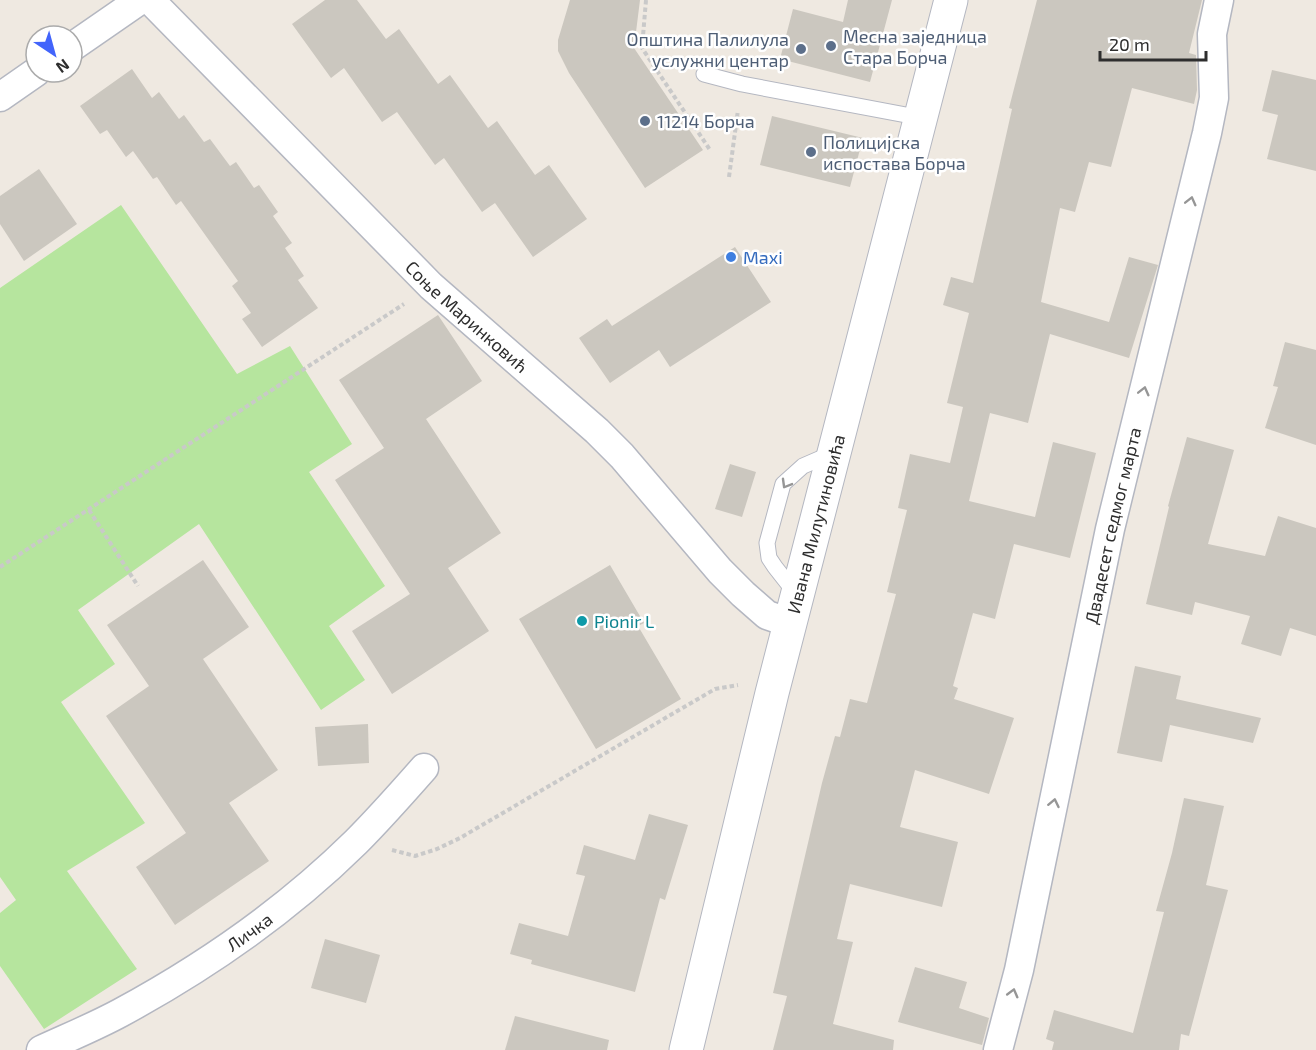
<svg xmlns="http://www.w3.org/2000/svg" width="1316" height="1050" viewBox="0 0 1316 1050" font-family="'Exo 2',sans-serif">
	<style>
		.green { fill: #b6e59e }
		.building { fill: #cbc7bf }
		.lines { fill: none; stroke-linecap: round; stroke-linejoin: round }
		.lane-casing { stroke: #b4b7c1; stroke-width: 17 }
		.street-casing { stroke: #b4b7c1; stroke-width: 31 }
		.secondary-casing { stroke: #b4b7c1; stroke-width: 35 }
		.path { stroke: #c9c9c9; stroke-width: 4; stroke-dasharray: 4.5 3; stroke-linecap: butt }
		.lane { stroke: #fff; stroke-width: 15 }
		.street { stroke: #fff; stroke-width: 28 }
		.secondary { stroke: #fff; stroke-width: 33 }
		.oneway { stroke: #969696 }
		.service-dot { fill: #5c6f8a; stroke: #fff; stroke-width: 2 }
		.shop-dot { fill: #3f7fe0; stroke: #fff; stroke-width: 2 }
		.culture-dot { fill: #0f9aa8; stroke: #fff; stroke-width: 2 }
		.labels { text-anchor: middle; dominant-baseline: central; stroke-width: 5; stroke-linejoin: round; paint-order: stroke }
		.service-label { font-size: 18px; fill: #4e5e75; stroke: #fff; text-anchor: start }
		.shop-label { font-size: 18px; fill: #366cbe; stroke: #fff; text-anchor: start }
		.street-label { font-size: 18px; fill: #2e2e2e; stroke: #fff }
		.culture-label { font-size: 18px; fill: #0d838f; stroke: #fff; text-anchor: start }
	</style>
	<rect width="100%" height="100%" fill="#efe9e1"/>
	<!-- green -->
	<path class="green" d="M121,205L237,374L290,346L352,444L309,472L385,586L329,626L365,680L321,710L199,524L78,610L115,664L61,702L145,823L67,871L137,969L44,1029L0,966V913L16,900L0,877V288Z"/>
	<!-- building -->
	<g class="building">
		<path d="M325,0H357L386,39L399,29L438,84L450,75L488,128L497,121L535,175L549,165L587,219L533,257L495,203L482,212L444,158L435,165L397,112L382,122L344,68L331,78L292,24Z"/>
		<path d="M570,0H640L634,48L703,150L645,188L569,73L558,51V40Z"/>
		<path d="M848,0H892L870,82L780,59L793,9L843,22Z"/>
		<path d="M1037,0H1202L1189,53L1196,55L1197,90L1194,104L1132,88L1111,167L1089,162L1075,212L1060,208L1041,302L1109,322L1129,257L1158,265L1129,358L1050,334L1028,423L990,413L969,501L1035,517L1053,442L1096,453L1070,558L1014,544L995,619L973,613L953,686L958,688L954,699L1014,718L989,794L915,770L900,827L958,842L942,907L850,884L837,939L853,942L833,1024L894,1040L893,1050H773L787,996L773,993L822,783L835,736L840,737L850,699L867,703L896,594L887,592L907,510L898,508L910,454L950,463L963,407L947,403L969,313L943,305L951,277L973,283L1012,109L1009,108Z"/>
		<path d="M132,69L152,98L159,92L179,119L184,115L204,142L210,139L230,166L236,162L254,188L259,185L278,212L273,216L292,243L285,248L304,276L298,280L318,308L262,347L242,319L251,313L232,286L238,281L181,201L176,205L157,177L153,179L133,151L126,157L107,130L100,134L80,106Z"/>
		<path d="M1272,70L1316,80V171L1267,159L1278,115L1262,111Z"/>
		<path d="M772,116L863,138L850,187L760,165Z"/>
		<path d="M39,169L77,224L24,261L0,224V196Z"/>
		<path d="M735,247L771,302L670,367L659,350L610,383L579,338L607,319L612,326Z"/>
		<path d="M438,315L482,381L426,419L501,533L448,568L489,631L392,694L352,631L410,594L335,480L384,448L339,380Z"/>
		<path d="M1285,342L1316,350V445L1265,428L1278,387L1273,386Z"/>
		<path d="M1187,437L1234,450L1208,544L1265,556L1278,516L1316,528V636L1290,628L1281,656L1241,644L1250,616L1195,602L1192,615L1146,604L1169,507L1168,506Z"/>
		<path d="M730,464L756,472L742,517L715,509Z"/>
		<path d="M203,560L249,627L203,659L278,770L229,803L269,861L175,925L136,867L186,833L106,716L149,686L107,625Z"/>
		<path d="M610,565L644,623L638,626L681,699L596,749L519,619Z"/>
		<path d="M1135,666L1181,676L1176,699L1261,718L1253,743L1170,725L1162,762L1117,753Z"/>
		<path d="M368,724L369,763L318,766L315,727Z"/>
		<path d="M1184,798L1224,806L1206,885L1228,890L1189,1036L1181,1034L1179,1050H1052L1054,1042L1046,1039L1054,1010L1133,1033L1164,912L1156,911L1172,853Z"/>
		<path d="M649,814L688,825L665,900L660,898L635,992L531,964L532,960L510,954L519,923L568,936L585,876L576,874L584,845L635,860Z"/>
		<path d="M325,939L380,955L366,1003L311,988Z"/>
		<path d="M915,967L967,982L959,1008L989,1018L982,1045L898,1022Z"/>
		<path d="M515,1016L609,1040L607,1050H505Z"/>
	</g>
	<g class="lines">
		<defs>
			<g id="lane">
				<path d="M704,74L742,84L922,118"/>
				<path d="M797,595L775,567L769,558L767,543L783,484L803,466L833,453"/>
			</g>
			<g id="street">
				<path id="s1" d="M150,0L431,286L597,431L622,456L720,571L743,594L767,615L790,623"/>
				<path d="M72,47L140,0"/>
				<path d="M0,97L36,72"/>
				<path id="s2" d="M41,1050C67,1038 94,1027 120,1013C205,967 287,910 356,842C380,818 402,793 424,768"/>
				<path id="s3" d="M998,1050L1019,970L1110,529L1207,133L1214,98L1212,34L1219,0"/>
			</g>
			<g id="secondary">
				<path id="s4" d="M686,1050L772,693L951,0"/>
			</g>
		</defs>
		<!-- lane casing -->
		<use href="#lane" class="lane-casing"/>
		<!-- street casing -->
		<use href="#street" class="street-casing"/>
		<!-- secondary casing -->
		<use href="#secondary" class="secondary-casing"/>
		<!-- path -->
		<g class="path">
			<path d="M646,0L642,48L710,150"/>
			<path d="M729,177L738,110"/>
			<path d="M89,510L138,586"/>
			<path d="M0,567L404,304"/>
			<path d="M392,850L415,856L437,849L460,838L715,689L738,685"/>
		</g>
		<!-- lane -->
		<use href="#lane" class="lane"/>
		<!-- street -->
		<use href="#street" class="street"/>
		<!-- secondary -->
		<use href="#secondary" class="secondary"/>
	</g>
	<!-- one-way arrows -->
	<defs><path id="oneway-chevron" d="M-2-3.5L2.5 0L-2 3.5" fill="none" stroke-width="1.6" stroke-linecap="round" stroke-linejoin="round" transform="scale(1.5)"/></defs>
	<g class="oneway">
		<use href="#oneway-chevron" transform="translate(1191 201) rotate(-76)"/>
		<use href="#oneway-chevron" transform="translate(1144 391) rotate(-76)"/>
		<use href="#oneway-chevron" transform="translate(786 484) rotate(120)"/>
		<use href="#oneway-chevron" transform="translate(1054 803) rotate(-78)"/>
		<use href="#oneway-chevron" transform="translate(1013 993) rotate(-75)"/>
	</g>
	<!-- markers -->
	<g class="service-dot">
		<circle cx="831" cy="46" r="6"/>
		<circle cx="801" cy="49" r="6"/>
		<circle cx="645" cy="121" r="6"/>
		<circle cx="811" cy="152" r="6"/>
	</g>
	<circle class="shop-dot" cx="731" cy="257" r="6"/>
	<circle class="culture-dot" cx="582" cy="621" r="6"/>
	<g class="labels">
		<!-- service labels -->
		<g class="service-label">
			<text x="843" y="36">Месна заједница<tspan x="843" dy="21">Стара Борча</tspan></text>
			<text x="789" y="39" text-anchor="end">Општина Палилула<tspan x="789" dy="21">услужни центар</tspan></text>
			<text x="657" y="121">11214 Борча</text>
			<text x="823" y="142">Полицијска<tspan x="823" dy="21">испостава Борча</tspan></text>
		</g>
		<!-- shop labels -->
		<g class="shop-label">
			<text x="743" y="257">Maxi</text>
		</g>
		<!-- street labels -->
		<g class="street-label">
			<text stroke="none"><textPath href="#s1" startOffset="448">Соње Маринковић</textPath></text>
			<text stroke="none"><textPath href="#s4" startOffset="542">Ивана Милутиновића</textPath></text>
			<text stroke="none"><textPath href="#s3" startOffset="537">Двадесет седмог марта</textPath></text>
			<text stroke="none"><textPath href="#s2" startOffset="240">Личка</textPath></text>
		</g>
		<!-- culture labels -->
		<g class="culture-label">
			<text x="594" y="621">Pionir L</text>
		</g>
	</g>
	<!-- north arrow -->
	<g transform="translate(54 54) rotate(144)"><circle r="28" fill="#ffffff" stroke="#ababab" stroke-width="1.5"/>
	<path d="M0-4.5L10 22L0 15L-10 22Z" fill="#4264fb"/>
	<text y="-9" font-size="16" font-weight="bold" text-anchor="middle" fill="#2e2e2e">N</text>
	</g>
	<!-- scale -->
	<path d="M1100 51v9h106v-9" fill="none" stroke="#2e2e2e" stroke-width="3"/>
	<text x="1109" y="51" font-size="18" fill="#2e2e2e" stroke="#ffffff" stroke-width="4.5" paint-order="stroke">20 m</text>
</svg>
